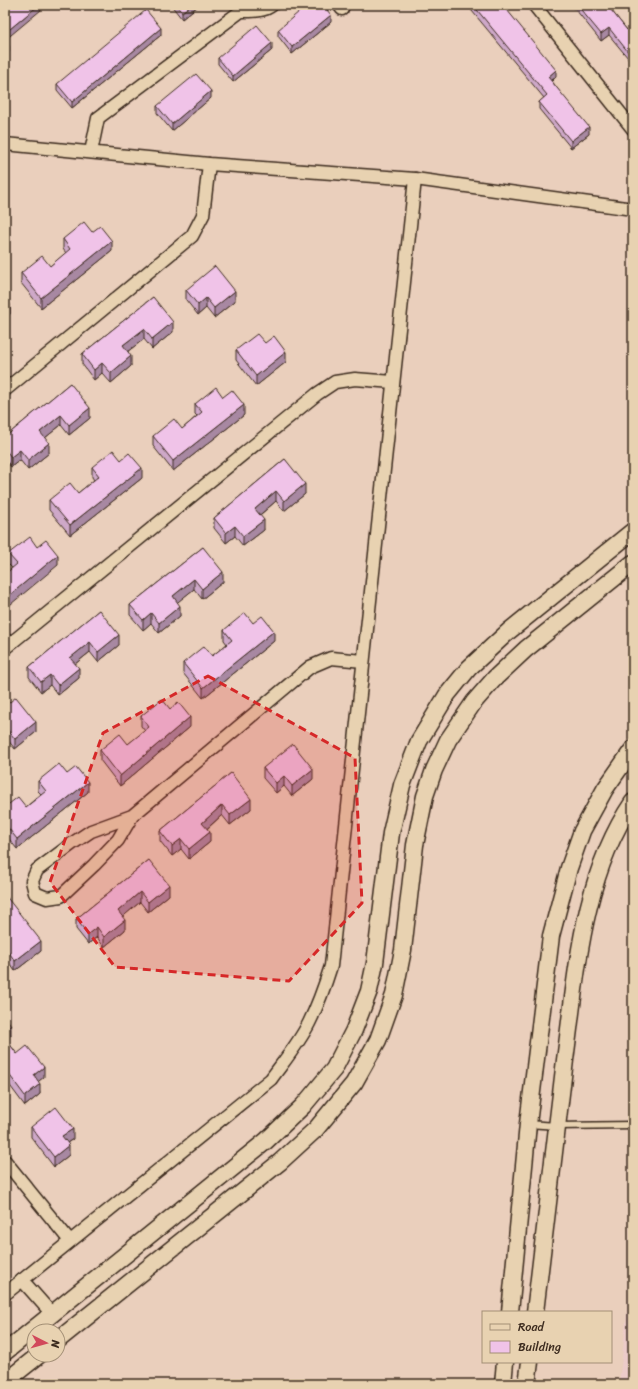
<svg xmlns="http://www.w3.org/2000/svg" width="638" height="1389" viewBox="0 0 638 1389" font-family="Sriracha,sans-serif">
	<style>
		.built { fill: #eccbc9 }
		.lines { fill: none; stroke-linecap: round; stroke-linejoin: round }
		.lane-casing { stroke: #3b2a1e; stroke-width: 9 }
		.street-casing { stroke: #3b2a1e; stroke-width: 15 }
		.secondary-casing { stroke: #3b2a1e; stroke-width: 19 }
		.lane { stroke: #e8d2b1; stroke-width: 6 }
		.street { stroke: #e8d2b1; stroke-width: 12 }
		.secondary { stroke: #e8d2b1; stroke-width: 16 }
		.wall { fill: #cea8c8; stroke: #3b2a1e }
		.shaded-wall { fill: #a888a2; stroke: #3b2a1e }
		.building { fill: #f0c3e8; stroke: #3b2a1e }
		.marked { fill: #d62828; fill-opacity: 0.2; stroke: #d62828; stroke-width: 3; stroke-dasharray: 8 5; stroke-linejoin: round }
	</style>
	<rect width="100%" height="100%" fill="#eacfbc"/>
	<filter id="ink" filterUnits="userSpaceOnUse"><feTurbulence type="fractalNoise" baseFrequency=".025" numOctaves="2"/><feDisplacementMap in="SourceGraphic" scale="8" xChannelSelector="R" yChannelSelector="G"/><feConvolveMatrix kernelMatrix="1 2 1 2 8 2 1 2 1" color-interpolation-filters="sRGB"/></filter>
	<g filter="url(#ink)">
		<!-- built -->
		<path class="built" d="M633,1259V1384H619Z"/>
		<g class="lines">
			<defs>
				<path id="lane" d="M528,1124L557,1126L633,1125"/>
				<g id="street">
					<path d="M339,5L342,9"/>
					<path d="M534,5L633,129"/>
					<path d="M5,144L209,164L415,179L633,209"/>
					<path d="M91,152L98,118L241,11C251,11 263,12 272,5"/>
					<path d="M5,390L192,236L203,215L209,164"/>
					<path d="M5,648L317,394L335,382L355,379L393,382"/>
					<path d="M132,816L91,831L73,843L37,870L32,881L35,893L47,898L61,896L94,865L118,840L132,816L310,667L331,658L363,661"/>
					<path d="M5,1161L70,1241"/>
					<path d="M22,1280L53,1315"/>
					<path d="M5,1294L271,1079C284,1061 299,1043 309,1023C318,1005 325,985 331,966L415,179"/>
				</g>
				<g id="secondary">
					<path d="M510,1312L528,1124L551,936L569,868L582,831L605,789L633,749"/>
					<path d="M535,1312C545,1228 555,1144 565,1060C577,972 582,877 633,802"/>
					<path d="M58,1340L280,1162L316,1129L354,1083L378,1040L394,995L403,950L415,845L425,796L434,770L448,740L474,702L495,678L526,649L633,563"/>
					<path d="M5,1352L266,1141L303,1106L334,1069L354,1030L369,991L375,963L391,833L402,785L419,741L447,695L469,668L509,631L633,531"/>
					<path d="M5,1382L39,1355"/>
					<path d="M503,1384L505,1362"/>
					<path d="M527,1384L530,1362"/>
				</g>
			</defs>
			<!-- lane casing -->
			<use href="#lane" class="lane-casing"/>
			<!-- street casing -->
			<use href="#street" class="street-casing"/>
			<!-- secondary casing -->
			<use href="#secondary" class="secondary-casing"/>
			<!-- lane -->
			<use href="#lane" class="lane"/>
			<!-- street -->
			<use href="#street" class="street"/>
			<!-- secondary -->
			<use href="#secondary" class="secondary"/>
		</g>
		<!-- wall -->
		<g class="wall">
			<path d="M171,5H199L182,19Z"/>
			<path d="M467,5H503L556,77L552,81L589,134L571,148L539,109V102L544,98Z"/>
			<path d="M572,5H607L627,30L633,25V64L609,35L601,41Z"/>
			<path d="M331,22L292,54L278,36V30Z"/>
			<path d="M161,35L72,108L57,90V84Z"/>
			<path d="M272,50L233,82L218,64V58Z"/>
			<path d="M211,98L172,131L157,113V106Z"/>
			<path d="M92,232L112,251L41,308L21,283V273L50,266L66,253L63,249V239Z"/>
			<path d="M186,290L235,301L214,318L206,308L198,315L186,300Z"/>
			<path d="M153,297L173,332L152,349L144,339L128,351L131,366L111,383L102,373L94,380L82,364V354Z"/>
			<path d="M265,343L286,362L256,386L236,360V350Z"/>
			<path d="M70,383L90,418L69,435L61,425L45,438L49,453L28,470L20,460L11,467L5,459V437Z"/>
			<path d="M223,397L244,415L173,471L153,446V436L182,429L197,416L195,414V404Z"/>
			<path d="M285,459L305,494L284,511L276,501L260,515L264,530L243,546L235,536L226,543L214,528V518Z"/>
			<path d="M121,460L142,478L70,535L49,510V500L78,493L94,480L92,477V467Z"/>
			<path d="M37,547L58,565L12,568L8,564V554Z"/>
			<path d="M203,547L223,582L202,599L194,589L177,602L180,616L159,633L151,623L143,630L130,615V605Z"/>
			<path d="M99,610L119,645L98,662L90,652L75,664L79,678L58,695L50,685L41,692L29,677V667Z"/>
			<path d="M253,623L274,641L203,698L183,673V663L212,656L227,644L224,640V630Z"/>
			<path d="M5,706L36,732L15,749L7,739L5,741Z"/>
			<path d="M170,709L190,727L120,786L100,760V750L128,744L145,731L141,726V716Z"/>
			<path d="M263,768L313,779L292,796L284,786L276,793L263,778Z"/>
			<path d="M231,773L251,809L230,825L222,815L207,829L210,842L189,859L181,849L172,856L160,841V831Z"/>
			<path d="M67,774L88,792L17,849L5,834V807H26L41,794L38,791V781Z"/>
			<path d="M149,860L169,895L148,912L140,902L122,917L125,930L104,947L97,937L88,944L76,929V919Z"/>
			<path d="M5,895L41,951L15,971L5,957Z"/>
			<path d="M5,1017L11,1035L6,1039L17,1054L44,1077L38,1081L40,1094L25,1106L5,1079Z"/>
			<path d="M31,1127L73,1139L67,1143L69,1155L54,1167L31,1137Z"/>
		</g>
		<!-- shaded-wall -->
		<g class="shaded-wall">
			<path d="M39,5H47L5,40V33Z"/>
			<path d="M191,5H199L182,19V12Z"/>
			<path d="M331,15V22L292,54V47Z"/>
			<path d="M161,28V35L72,108V102Z"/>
			<path d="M609,28V35L601,41V34Z"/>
			<path d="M272,43V50L233,82V76Z"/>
			<path d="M9,46V52L5,55V48Z"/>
			<path d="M556,70V77L548,83V77Z"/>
			<path d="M211,91V98L172,131V124Z"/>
			<path d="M589,127V134L571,148V141Z"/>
			<path d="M112,241V251L41,308V298Z"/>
			<path d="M235,291V301L214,318V308Z"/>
			<path d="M206,298V308L198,315V305Z"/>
			<path d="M10,304V314L5,318V308Z"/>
			<path d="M173,322V332L152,349V339Z"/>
			<path d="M144,329V339L123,355V345Z"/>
			<path d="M286,352V362L256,386V376Z"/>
			<path d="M131,356V366L111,383V373Z"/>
			<path d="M102,363V373L94,380V370Z"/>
			<path d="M244,405V415L173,471V461Z"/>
			<path d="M90,408V418L69,435V425Z"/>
			<path d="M61,415V425L40,442V432Z"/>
			<path d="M49,443V453L28,470V460Z"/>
			<path d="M20,450V460L11,467V457Z"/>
			<path d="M142,468V478L70,535V525Z"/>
			<path d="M305,484V494L284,511V501Z"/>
			<path d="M276,491V501L255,519V509Z"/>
			<path d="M264,520V530L243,546V536Z"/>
			<path d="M235,526V536L226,543V533Z"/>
			<path d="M58,555V565L5,609V599Z"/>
			<path d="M223,572V582L202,599V589Z"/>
			<path d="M194,579V589L173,606V596Z"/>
			<path d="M180,606V616L159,633V623Z"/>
			<path d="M151,613V623L143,630V620Z"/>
			<path d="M274,631V641L203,698V688Z"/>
			<path d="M119,635V645L98,662V652Z"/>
			<path d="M90,642V652L70,668V658Z"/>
			<path d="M79,668V678L58,695V685Z"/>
			<path d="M50,675V685L41,692V682Z"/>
			<path d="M190,717V727L120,786V776Z"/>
			<path d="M36,722V732L15,749V739Z"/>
			<path d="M7,729V739L5,741V731Z"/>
			<path d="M313,769V779L292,796V786Z"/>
			<path d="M284,776V786L276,793V783Z"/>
			<path d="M88,782V792L17,849V839Z"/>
			<path d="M251,799V809L230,825V815Z"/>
			<path d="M222,805V815L202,833V823Z"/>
			<path d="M210,832V842L189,859V849Z"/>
			<path d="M181,839V849L172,856V846Z"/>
			<path d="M169,885V895L148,912V902Z"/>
			<path d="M140,892V902L118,921V911Z"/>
			<path d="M125,920V930L104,947V937Z"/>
			<path d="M97,927V937L88,944V934Z"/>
			<path d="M41,941V951L15,971V961Z"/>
			<path d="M11,1025V1035L5,1040V1030Z"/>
			<path d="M44,1067V1077L34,1085V1075Z"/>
			<path d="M40,1084V1094L25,1106V1096Z"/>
			<path d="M73,1129V1139L62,1146V1136Z"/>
			<path d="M69,1145V1155L54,1167V1157Z"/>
		</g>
		<!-- building -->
		<g class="building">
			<path d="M5,5H39L5,33Z"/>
			<path d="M176,5H191L182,12Z"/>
			<path d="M307,5H323L331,15L292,47L278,30Z"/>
			<path d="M473,5H503L556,70L548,77L589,127L571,141L539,102L547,95Z"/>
			<path d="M577,5H607L627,30L633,25V58L609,28L601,34Z"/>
			<path d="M146,10L161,28L72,102L57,84Z"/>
			<path d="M257,25L272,43L233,76L218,58Z"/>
			<path d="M5,41L9,46L5,48Z"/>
			<path d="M196,74L211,91L172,124L157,106Z"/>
			<path d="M84,222L92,232L100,226L112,241L41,298L21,273L42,256L50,266L70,249L63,239Z"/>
			<path d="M215,266L235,291L214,308L206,298L198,305L186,290Z"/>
			<path d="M153,297L173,322L152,339L144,329L123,345L131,356L111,373L102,363L94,370L82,354Z"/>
			<path d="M5,298L10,304L5,308Z"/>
			<path d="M257,334L265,343L274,336L286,352L256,376L236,350Z"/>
			<path d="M70,383L90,408L69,425L61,415L40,432L49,443L28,460L20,450L11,457L5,449V437Z"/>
			<path d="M216,387L223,397L232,390L244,405L173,461L153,436L174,419L182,429L202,412L195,404Z"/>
			<path d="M113,450L121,460L129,453L142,468L70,525L49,500L70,483L78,493L99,476L92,467Z"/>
			<path d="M285,459L305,484L284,501L276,491L255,509L264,520L243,536L235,526L226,533L214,518Z"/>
			<path d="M30,537L37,547L46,540L58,555L5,599V574L17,564L8,554Z"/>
			<path d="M203,547L223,572L202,589L194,579L173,596L180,606L159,623L151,613L143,620L130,605Z"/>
			<path d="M99,610L119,635L98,652L90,642L70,658L79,668L58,685L50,675L41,682L29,667Z"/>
			<path d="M245,613L253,623L262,616L274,631L203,688L183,663L204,646L212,656L232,640L224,630Z"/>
			<path d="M16,697L36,722L15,739L7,729L5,731V706Z"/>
			<path d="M162,699L170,709L178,702L190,717L120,776L100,750L120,734L128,744L149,727L141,716Z"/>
			<path d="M293,744L313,769L292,786L284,776L276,783L263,768Z"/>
			<path d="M59,764L67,774L76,767L88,782L17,839L5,824V807L18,797L26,807L46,791L38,781Z"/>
			<path d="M231,773L251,799L230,815L222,805L202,823L210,832L189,849L181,839L172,846L160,831Z"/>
			<path d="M149,860L169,885L148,902L140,892L118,911L125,920L104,937L97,927L88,934L76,919Z"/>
			<path d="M5,895L41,941L15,961L5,947V935L9,932L5,926Z"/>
			<path d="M5,1017L11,1025L5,1030Z"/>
			<path d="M5,1038L17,1054L27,1046L44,1067L34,1075L40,1084L25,1096L5,1069Z"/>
			<path d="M56,1107L73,1129L62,1136L69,1145L54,1157L31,1127Z"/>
		</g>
	</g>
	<!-- marked area -->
	<path class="marked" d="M208,676L355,758L362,903L289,981L115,967L50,882L103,733Z"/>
	<!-- margin -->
	<rect width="638" height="1389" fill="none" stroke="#e8d2b1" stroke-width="20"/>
	<rect x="10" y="10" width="618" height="1369" fill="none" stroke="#3b2a1e" stroke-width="1.5" filter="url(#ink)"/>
	<!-- legend -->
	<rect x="482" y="1311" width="130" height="52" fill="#e8d2b1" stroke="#a38f76"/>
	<rect x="490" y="1324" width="20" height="6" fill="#e8d2b1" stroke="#a38f76"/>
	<text x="518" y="1331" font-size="12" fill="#3b2a1e">Road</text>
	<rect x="490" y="1341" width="20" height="12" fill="#f0c3e8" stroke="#a38f76"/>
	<text x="518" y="1351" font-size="12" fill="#3b2a1e">Building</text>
	<!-- north arrow -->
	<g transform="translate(46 1343) rotate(96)"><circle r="19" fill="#e8d2b1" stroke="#a38f76"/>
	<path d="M0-3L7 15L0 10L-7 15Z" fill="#d1495b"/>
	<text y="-6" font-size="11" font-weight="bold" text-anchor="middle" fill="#3b2a1e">N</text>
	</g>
</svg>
